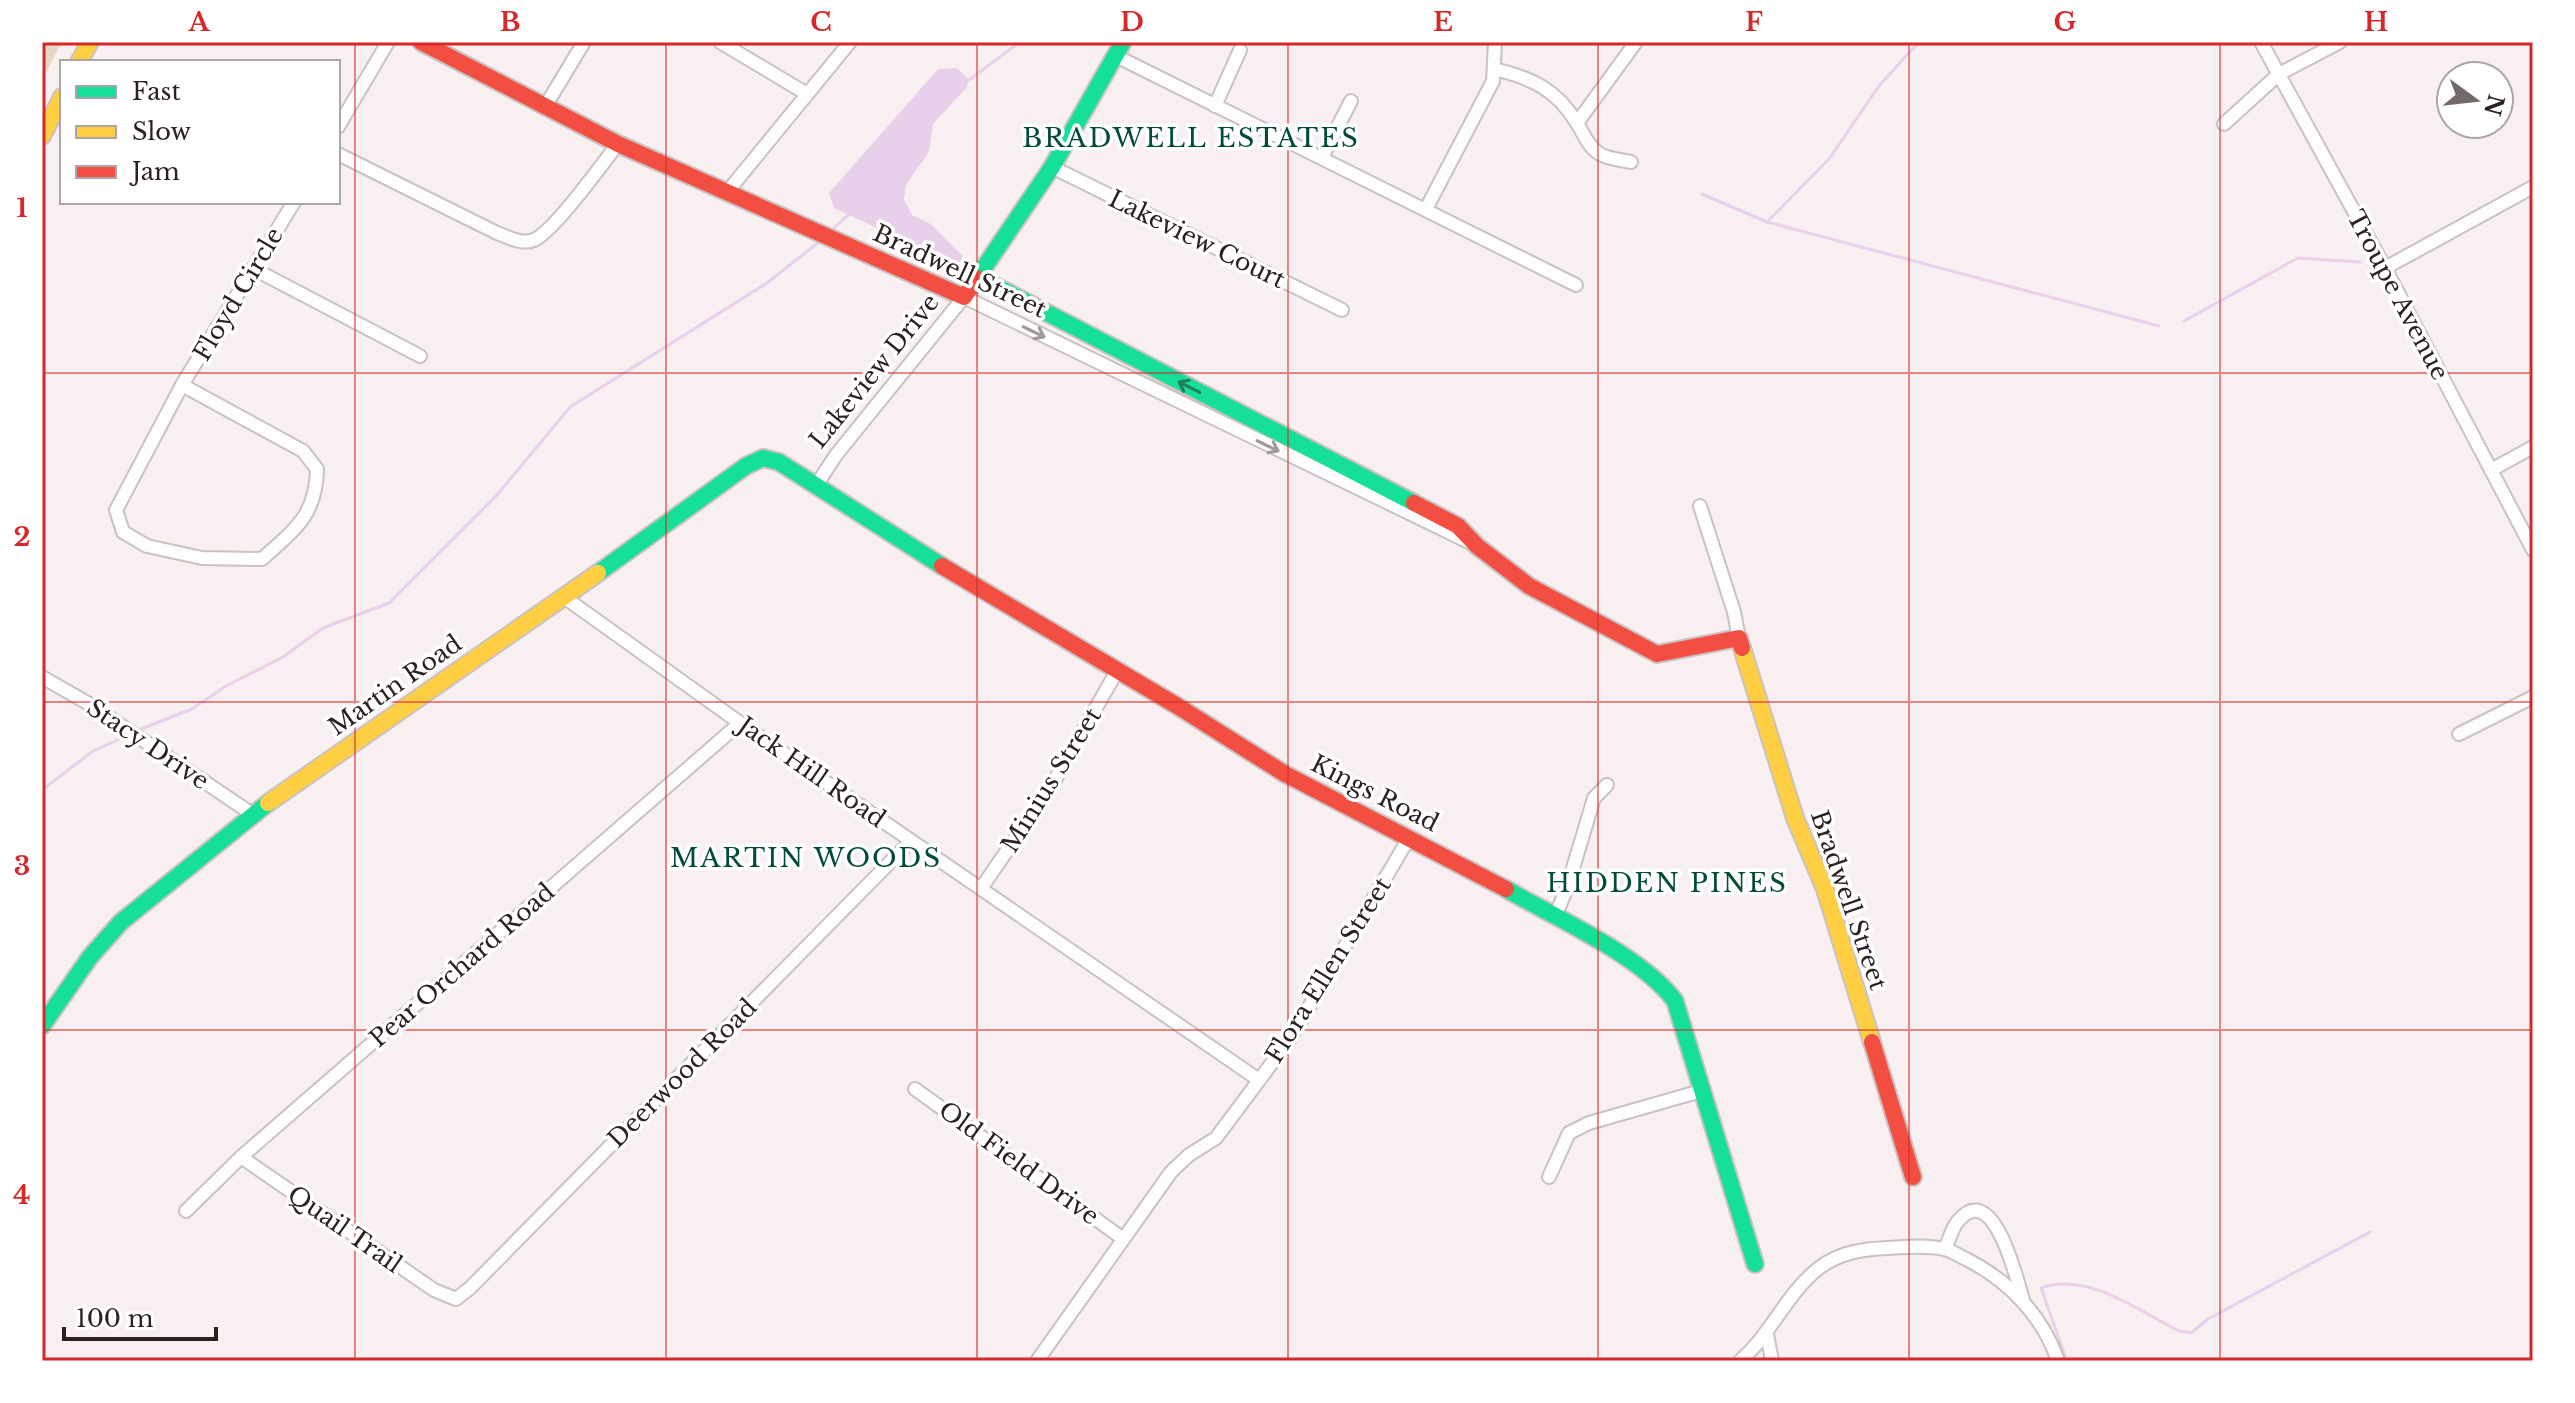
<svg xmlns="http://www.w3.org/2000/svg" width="2575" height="1403" viewBox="0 0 2575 1403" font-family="'Libre Baskerville',serif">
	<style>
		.green { fill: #e6d8c9 }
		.water { fill: #e9d0ea }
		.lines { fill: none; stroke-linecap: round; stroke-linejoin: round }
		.stream { stroke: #e9d0ea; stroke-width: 3 }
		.street-casing { stroke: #cbc1c1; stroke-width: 16 }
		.fast-casing { stroke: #cbc1c1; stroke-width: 20 }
		.slow-casing { stroke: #cbc1c1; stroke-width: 20 }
		.jam-casing { stroke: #cbc1c1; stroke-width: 20 }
		.street { stroke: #fefdfd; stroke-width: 12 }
		.fast { stroke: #16e098; stroke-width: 16 }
		.slow { stroke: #ffcf43; stroke-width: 16 }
		.jam { stroke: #f24e42; stroke-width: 16 }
		.oneway { stroke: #a09a9a }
		.oneway2 { stroke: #22805c }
		.grid { fill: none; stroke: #d62828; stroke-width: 2; stroke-opacity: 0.55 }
		.labels { text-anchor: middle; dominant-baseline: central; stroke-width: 7; stroke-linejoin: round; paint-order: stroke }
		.street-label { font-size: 24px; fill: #2d2020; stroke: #fff }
		.neighbourhood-label { font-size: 26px; letter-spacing: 2px; fill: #004d34; stroke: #fff }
		.neatline { fill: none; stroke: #d62828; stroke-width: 3 }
		.grid-label { font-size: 26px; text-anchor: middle; font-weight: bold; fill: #d62828 }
	</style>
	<rect width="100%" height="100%" fill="#f8f0f0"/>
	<!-- green -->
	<path class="green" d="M42,42H62L42,80Z"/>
	<!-- water -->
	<path class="water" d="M957,68L969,80L967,87L933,124L929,152L906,185L904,199L912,215L931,224L962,255L964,263L959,268H948L905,241L834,208L829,193L938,69Z"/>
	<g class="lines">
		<!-- stream -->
		<g class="stream">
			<path d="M969,80L1020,42"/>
			<path d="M1702,194L1767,222L2159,326"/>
			<path d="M1767,222L1829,159L1879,86L1915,46L1922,42"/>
			<path d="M833,229L848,215"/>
			<path d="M2184,321L2298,258L2360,262"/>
			<path d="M141,729L192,709L226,686L283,657L323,628L389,603L497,495L570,407L767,283L819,242"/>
			<path d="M42,790L93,751L124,737"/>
			<path d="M2067,1361L2041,1288C2087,1271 2139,1311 2179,1331L2191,1333L2208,1319L2370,1232"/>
		</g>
		<defs>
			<g id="street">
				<path d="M720,42L807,94"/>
				<path d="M2261,42L2385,268L2533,550"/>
				<path d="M1116,56L1576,285"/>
				<path d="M1494,69C1532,78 1556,89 1577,123C1583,133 1589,148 1600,154C1608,159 1622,160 1631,162"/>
				<path d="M546,105L584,42"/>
				<path d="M1215,106L1240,50"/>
				<path d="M1577,123L1636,42"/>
				<path d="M2224,124L2279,74L2340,42"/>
				<path d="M338,127L388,42"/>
				<path d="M338,154L497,233C508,237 522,245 534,240C555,230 602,164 618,144"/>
				<path d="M1322,157L1351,101"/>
				<path d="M1052,167L1342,310"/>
				<path d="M728,191L850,42"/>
				<path d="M1426,209L1493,81L1495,42"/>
				<path d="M2385,268L2533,187"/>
				<path d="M254,269L420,356"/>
				<path d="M182,385L303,451L317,469C316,516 295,529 262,559L202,558L147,546L123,532L116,510Z"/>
				<path d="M182,385L294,202"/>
				<path d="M2491,470L2533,447"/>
				<path d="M815,487L836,455L964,297L1475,545"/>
				<path d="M1700,506L1734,612L1739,638"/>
				<path d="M564,597L740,723L1259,1080"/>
				<path d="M42,677L91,705L252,814"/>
				<path d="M2459,734L2533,697"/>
				<path d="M982,887L1052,785L1117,671"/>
				<path d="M1555,917L1568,885L1594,798L1607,785"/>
				<path d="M915,1089L1122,1238"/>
				<path d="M241,1157L434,1290L456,1299L470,1288L911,841"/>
				<path d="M1549,1177L1569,1133L1589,1123L1701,1091"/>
				<path d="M186,1211L241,1157L740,723"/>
				<path d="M1945,1249C1949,1240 1952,1228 1958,1221C1994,1178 2017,1281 2023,1300"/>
				<path d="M1767,1334L1772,1361"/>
				<path d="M1037,1361L1171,1172L1189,1155L1216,1138L1292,1036L1409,838"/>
				<path d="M1740,1361C1772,1333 1786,1294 1819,1268C1840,1252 1863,1249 1888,1248C1906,1247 1927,1245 1944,1249C1951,1250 1959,1256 1966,1259C2008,1280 2043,1316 2058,1361"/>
			</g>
			<g id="fast">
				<path d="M978,277L1414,503"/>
				<path d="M977,278L1052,167L1123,42"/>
				<path d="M598,573L746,466L763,458L779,462L942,566"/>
				<path d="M1506,889C1556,918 1642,956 1675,1001L1755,1264"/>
				<path d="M42,1026L90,957L121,922L268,803"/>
			</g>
			<g id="slow">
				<path d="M79,62L90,42"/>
				<path d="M42,136L62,97"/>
				<path d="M1742,648L1795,818L1825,889L1872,1042"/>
				<path d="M268,803L598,573"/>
			</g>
			<g id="jam">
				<path d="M421,42L618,144L964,297L977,278"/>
				<path d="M1414,503L1458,526L1477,546L1529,586L1657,654L1739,638L1742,648"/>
				<path d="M942,566L1179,707L1285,774L1506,889"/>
				<path d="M1872,1042L1913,1177"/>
			</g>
		</defs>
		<!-- street casing -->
		<use href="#street" class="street-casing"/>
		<!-- fast casing -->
		<use href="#fast" class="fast-casing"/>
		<!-- slow casing -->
		<use href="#slow" class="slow-casing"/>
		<!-- jam casing -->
		<use href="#jam" class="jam-casing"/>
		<!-- street -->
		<use href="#street" class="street"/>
		<!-- fast -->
		<use href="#fast" class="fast"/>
		<!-- slow -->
		<use href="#slow" class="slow"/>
		<!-- jam -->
		<use href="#jam" class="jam"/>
	</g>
	<!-- one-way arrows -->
	<defs><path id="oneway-shaft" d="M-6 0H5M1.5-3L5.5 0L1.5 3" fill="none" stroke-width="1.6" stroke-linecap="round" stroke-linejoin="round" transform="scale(2)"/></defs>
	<g class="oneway">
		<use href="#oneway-shaft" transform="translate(1034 332) rotate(26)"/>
		<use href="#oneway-shaft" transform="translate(1268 446) rotate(26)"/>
	</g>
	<use class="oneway2" href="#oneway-shaft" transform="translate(1189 387) rotate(-153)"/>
	<!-- grid -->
	<path class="grid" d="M355,42V1361M666,42V1361M977,42V1361M1288,42V1361M1598,42V1361M1909,42V1361M2220,42V1361M42,373H2533M42,702H2533M42,1030H2533"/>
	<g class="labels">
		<!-- street labels -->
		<g class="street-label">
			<text transform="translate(1197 239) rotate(26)">Lakeview Court</text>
			<text transform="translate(960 271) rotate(25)">Bradwell Street</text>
			<text transform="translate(238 294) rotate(-59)">Floyd Circle</text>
			<text transform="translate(2398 295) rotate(62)">Troupe Avenue</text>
			<text transform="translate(874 371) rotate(-51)">Lakeview Drive</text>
			<text transform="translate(395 685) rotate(-35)">Martin Road</text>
			<text transform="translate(148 744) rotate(34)">Stacy Drive</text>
			<text transform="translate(812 772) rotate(35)">Jack Hill Road</text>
			<text transform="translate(1051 780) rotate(-58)">Minius Street</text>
			<text transform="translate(1375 793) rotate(27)">Kings Road</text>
			<text transform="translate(1849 900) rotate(71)">Bradwell Street</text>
			<text transform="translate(462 965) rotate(-41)">Pear Orchard Road</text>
			<text transform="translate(1328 970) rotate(-58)">Flora Ellen Street</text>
			<text transform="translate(682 1073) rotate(-45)">Deerwood Road</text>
			<text transform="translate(1019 1163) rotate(36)">Old Field Drive</text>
			<text transform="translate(345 1229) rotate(35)">Quail Trail</text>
		</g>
		<!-- neighbourhood labels -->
		<g class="neighbourhood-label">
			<text x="1191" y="138">BRADWELL ESTATES</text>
			<text x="806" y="858">MARTIN WOODS</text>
			<text x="1667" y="883">HIDDEN PINES</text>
		</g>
	</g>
	<!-- border -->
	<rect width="2575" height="1403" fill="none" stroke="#ffffff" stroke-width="88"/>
	<!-- legend -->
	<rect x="60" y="60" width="280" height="144" fill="#ffffff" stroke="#aba6a6" stroke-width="2"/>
	<rect x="76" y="86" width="40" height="12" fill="#16e098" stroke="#aba6a6" stroke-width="2"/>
	<text x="132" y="100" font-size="24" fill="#2d2020">Fast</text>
	<rect x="76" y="126" width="40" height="12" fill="#ffcf43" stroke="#aba6a6" stroke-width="2"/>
	<text x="132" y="140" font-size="24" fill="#2d2020">Slow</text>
	<rect x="76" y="166" width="40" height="12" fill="#f24e42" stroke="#aba6a6" stroke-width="2"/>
	<text x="132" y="180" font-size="24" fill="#2d2020">Jam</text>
	<!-- north arrow -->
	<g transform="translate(2475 100) rotate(105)"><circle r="38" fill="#ffffff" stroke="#aba6a6" stroke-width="2"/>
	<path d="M0-6L14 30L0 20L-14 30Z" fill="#746969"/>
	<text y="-12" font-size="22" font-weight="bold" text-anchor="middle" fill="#2d2020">N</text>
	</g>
	<!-- scale -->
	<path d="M64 1327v12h152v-12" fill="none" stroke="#2d2020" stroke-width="4"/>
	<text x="76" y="1327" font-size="24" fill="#2d2020" stroke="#ffffff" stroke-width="6" paint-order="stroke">100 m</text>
	<rect x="44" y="44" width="2487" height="1315" class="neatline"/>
	<g class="grid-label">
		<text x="199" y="31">A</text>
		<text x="510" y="31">B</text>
		<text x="821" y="31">C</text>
		<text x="1132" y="31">D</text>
		<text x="1443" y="31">E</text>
		<text x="1754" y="31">F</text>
		<text x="2065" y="31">G</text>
		<text x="2376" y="31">H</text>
		<text x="22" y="217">1</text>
		<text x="22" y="546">2</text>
		<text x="22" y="875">3</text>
		<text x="22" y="1204">4</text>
	</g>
</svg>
